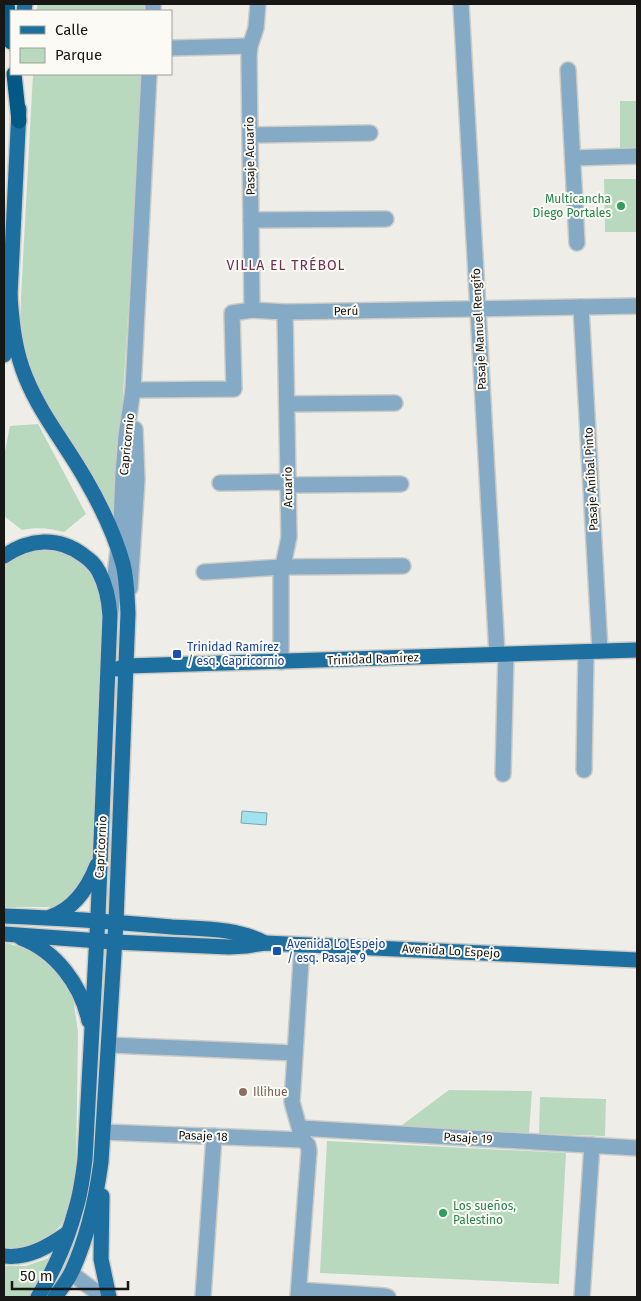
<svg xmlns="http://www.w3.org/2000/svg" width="641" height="1301" viewBox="0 0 641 1301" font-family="'Fira Sans',sans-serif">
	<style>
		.green { fill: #b8d9bd }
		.water { fill: #a1e2ee; stroke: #78a5ad }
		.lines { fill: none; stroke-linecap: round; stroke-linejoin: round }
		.minor-casing { stroke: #cccbc6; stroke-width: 18 }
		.major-casing { stroke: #cccbc6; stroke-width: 18 }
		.highway-casing { stroke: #cccbc6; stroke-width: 18 }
		.minor { stroke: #85aac5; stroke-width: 15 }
		.major { stroke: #1d6fa0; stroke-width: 15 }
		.highway { stroke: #035986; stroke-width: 15 }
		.leisure-dot { fill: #2e9e5b; stroke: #fcfaf5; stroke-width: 2 }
		.transit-dot { fill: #1a4fb4; stroke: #fcfaf5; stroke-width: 2 }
		.education-dot { fill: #8d6e63; stroke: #fcfaf5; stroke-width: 2 }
		.labels { text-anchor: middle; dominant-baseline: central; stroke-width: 4; stroke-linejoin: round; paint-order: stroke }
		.street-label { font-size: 12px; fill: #171715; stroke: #fcfaf5 }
		.leisure-label { font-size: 12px; fill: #27864d; stroke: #fcfaf5; text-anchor: end }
		.transit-label { font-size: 12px; fill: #164399; stroke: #fcfaf5; text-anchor: start }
		.education-label { font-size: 12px; fill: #785e54; stroke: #fcfaf5; text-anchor: start }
		.neighbourhood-label { font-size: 14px; letter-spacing: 1px; fill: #703053; stroke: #fcfaf5 }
	</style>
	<rect width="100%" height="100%" fill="#efede8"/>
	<!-- green -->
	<g class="green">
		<path d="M37,4H146L145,11H37Z"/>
		<path d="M33,74H143L115,522L113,520L32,377L20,338L21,297Z"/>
		<path d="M620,101H637V147L620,148Z"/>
		<path d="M604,179H637V232H605Z"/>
		<path d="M38,424L86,514L64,532C49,528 37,527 22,530L4,516V456L10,426Z"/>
		<path d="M44,548L77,555L105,587L94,857L73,896L56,907H4V566C19,554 24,552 44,548Z"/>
		<path d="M4,943L10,944L29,950L53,965L73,998L78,1032L76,1167L73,1198L61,1225L43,1242L14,1250L4,1248Z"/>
		<path d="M449,1090L532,1091L529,1134L398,1128Z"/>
		<path d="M540,1097L606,1099L605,1136L539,1134Z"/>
		<path d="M327,1141L566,1153L559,1284L320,1273Z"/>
		<path d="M49,1258L53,1260L30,1297H4V1266H26Z"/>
	</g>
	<!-- water -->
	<path class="water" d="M242,811L267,813L266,825L241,823Z"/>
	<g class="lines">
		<defs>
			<g id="minor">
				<path d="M461,4L497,654"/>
				<path d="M153,11V4"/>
				<path d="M171,48L250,46"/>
				<path d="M568,70L577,243"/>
				<path d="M250,135L370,133"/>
				<path d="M573,158L637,156"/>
				<path d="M251,220L386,219"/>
				<path d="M581,307L600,651"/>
				<path d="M252,310L249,56L250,46L256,28L258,4"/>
				<path d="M133,390L234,389L232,313L252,310L285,312L637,306"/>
				<path d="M287,404L395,403"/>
				<path d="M220,483L279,482L296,485L401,484"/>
				<path d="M204,572L283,567L403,566"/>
				<path d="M130,588L137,480L135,429"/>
				<path d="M111,611L121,523L123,474L126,436L133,390L149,74"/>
				<path d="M281,662V575L289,537L285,312"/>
				<path d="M584,770L586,652"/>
				<path d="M503,774L506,654"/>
				<path d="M109,1045L295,1053"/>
				<path d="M300,1128L637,1148"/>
				<path d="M103,1132L303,1140"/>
				<path d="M302,1138L292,1102L302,945"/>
				<path d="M71,1273L103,1297"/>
				<path d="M299,1290L385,1296L388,1297"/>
				<path d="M203,1297L214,1136"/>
				<path d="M298,1297L309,1151L308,1145L303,1140"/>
				<path d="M582,1297L592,1145"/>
			</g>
			<g id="major">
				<path d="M24,11L25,4"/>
				<path d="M10,296C12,324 15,352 26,378C41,415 67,446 86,480C101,506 115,535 123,564C127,580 127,596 128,613L116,922L101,1162C96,1199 88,1236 72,1271C68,1280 61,1289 55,1297"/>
				<path d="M4,355L10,296L19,109"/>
				<path d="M4,556C29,539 58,536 83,555C90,560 95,564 99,572C106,585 109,601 110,616L98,916L85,1159C83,1175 81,1192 76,1208C68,1239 54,1270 38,1297"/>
				<path d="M117,669L126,666L637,650"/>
				<path d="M4,916C60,918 116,922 172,927C203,929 237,928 265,943"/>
				<path d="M50,917C74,909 88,888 97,865"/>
				<path d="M4,934L114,942L229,947L246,946L265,943L637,960"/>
				<path d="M21,938C56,951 81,985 89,1021"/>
				<path d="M102,1196L101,1259L109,1297"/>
				<path d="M4,1256C28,1259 49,1246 68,1233"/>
			</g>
			<g id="highway">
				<path d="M7,4L11,42"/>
				<path d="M14,74L19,121"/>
			</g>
		</defs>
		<!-- minor casing -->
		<use href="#minor" class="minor-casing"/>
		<!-- major casing -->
		<use href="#major" class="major-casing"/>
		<!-- highway casing -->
		<use href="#highway" class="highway-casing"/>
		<!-- minor -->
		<use href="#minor" class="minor"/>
		<!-- major -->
		<use href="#major" class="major"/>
		<!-- highway -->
		<use href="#highway" class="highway"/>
	</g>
	<!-- markers -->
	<g class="leisure-dot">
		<circle cx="621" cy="206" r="5"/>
		<circle cx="443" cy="1213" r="5"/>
	</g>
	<g class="transit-dot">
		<rect x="172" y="649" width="10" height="10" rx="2.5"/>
		<rect x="272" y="946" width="10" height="10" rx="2.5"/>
	</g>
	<circle class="education-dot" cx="243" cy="1092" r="5"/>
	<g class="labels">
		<!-- street labels -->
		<g class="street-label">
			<text transform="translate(250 156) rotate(-91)">Pasaje Acuario</text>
			<text transform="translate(346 311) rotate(-1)">Perú</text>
			<text transform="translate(479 329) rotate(-93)">Pasaje Manuel Rengifo</text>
			<text transform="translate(127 444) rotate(-84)">Capricornio</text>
			<text transform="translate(591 479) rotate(-93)">Pasaje Aníbal Pinto</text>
			<text transform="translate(288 487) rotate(-91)">Acuario</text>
			<text transform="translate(373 659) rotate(-2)">Trinidad Ramírez</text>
			<text transform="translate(101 847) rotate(-87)">Capricornio</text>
			<text transform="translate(451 951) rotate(3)">Avenida Lo Espejo</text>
			<text transform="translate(203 1136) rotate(2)">Pasaje 18</text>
			<text transform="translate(468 1138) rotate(3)">Pasaje 19</text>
		</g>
		<!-- leisure labels -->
		<g class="leisure-label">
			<text x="611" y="199">Multicancha<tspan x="611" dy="14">Diego Portales</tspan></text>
			<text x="453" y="1206" text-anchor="start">Los sueños,<tspan x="453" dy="14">Palestino</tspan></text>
		</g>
		<!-- transit labels -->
		<g class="transit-label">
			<text x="187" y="647">Trinidad Ramírez<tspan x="187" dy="14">/ esq. Capricornio</tspan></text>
			<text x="287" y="944">Avenida Lo Espejo<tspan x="287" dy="14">/ esq. Pasaje 9</tspan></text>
		</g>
		<!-- education labels -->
		<g class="education-label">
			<text x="253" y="1092">Illihue</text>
		</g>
		<!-- neighbourhood labels -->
		<g class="neighbourhood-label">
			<text x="286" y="265">VILLA EL TRÉBOL</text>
		</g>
	</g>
	<!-- border -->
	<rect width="641" height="1301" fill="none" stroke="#171715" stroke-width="10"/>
	<!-- legend -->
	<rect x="10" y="10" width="162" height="65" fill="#fcfaf5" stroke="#a09f9b"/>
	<rect x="20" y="26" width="25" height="8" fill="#1d6fa0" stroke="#a09f9b"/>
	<text x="55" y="35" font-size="15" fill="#171715">Calle</text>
	<rect x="20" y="48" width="25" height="15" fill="#b8d9bd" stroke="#a09f9b"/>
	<text x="55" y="60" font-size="15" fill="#171715">Parque</text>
	<!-- scale -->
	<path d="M12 1281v8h116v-8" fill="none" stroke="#171715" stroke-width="2.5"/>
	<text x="20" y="1281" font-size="15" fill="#171715" stroke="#fcfaf5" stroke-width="4" paint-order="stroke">50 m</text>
</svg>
